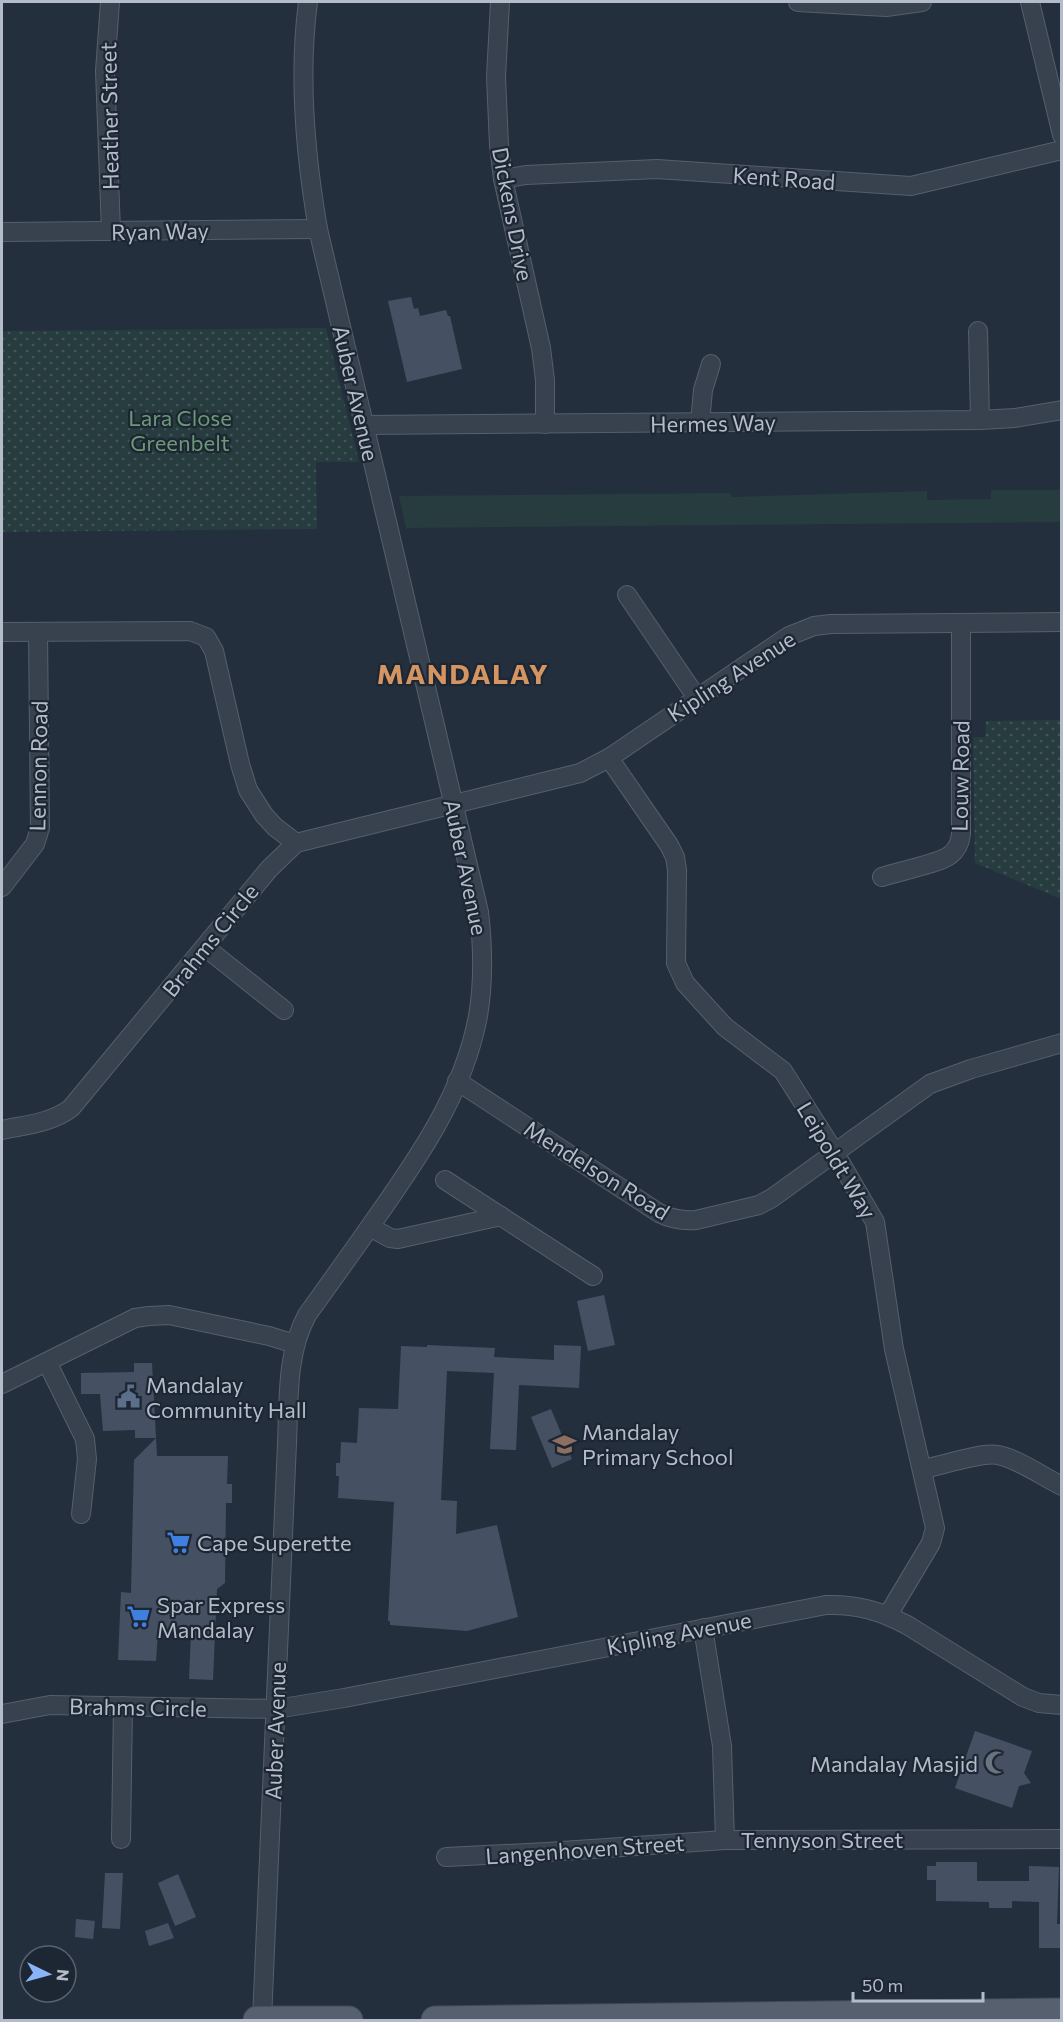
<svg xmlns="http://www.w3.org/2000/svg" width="1063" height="2022" viewBox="0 0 1063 2022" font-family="Commissioner,sans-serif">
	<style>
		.green { fill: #263c3f }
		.park { fill: url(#park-dots) }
		.building { fill: #455162 }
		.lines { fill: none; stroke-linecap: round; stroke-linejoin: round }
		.minor-casing { stroke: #565f6c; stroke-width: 20 }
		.primary-casing { stroke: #414a57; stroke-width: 29 }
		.minor { stroke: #38414e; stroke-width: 18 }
		.primary { stroke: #56606e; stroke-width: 27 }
		.labels { text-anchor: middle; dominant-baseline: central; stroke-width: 4.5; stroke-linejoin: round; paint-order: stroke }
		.street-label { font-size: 22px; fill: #b4bcc9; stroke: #1d2633 }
		.park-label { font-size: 22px; fill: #6b9a76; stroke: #1d2633 }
		.poi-label { font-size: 22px; fill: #b4bcc9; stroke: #1d2633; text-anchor: start }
		.district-label { font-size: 28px; font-weight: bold; letter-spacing: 1.5px; fill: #d59563; stroke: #1d2633 }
	</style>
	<defs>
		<pattern id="park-dots" width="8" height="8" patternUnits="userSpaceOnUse" patternTransform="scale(1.5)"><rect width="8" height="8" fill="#263c3f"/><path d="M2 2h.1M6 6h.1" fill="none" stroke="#435659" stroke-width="1.8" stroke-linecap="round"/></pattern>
	</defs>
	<rect width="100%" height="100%" fill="#242f3e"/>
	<!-- green -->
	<path class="green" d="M991,490H1061V522L406,528L399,496L731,493V497L927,491V500L991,499Z"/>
	<!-- park -->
	<g class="park">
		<path d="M326,328L359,462H316L317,529L2,532V331Z"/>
		<path d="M1061,720H1062L1061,899L975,863L973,737H985L986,721Z"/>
	</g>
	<!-- building -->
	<g class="building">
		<path d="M411,297L414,309L418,308L420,316L446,310L448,316H450L462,369L407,382L388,301Z"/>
		<path d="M604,1295L615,1345L588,1351L577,1301Z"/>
		<path d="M427,1345L495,1348L494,1357L554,1360V1345L581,1346L579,1388L519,1385L516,1450L490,1449L494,1373L447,1371L441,1500L457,1501L456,1534L497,1525L518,1617L467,1631L390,1625V1621H388L394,1502L338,1498L339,1476H336V1463H340L341,1442L357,1443L359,1408L398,1409L401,1346L427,1347Z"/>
		<path d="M134,1363H152L157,1456H228L227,1484H232V1503H226L225,1583L217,1589L213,1680L189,1679L191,1634L158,1633L156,1661L118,1660L121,1592L131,1593L134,1460L156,1438H135V1430L103,1431L100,1394H81V1373L134,1372Z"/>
		<path d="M551,1409L572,1459L552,1468L531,1417Z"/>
		<path d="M975,1731L1032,1751L1024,1773L1031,1783L1019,1786L1012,1808L955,1788Z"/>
		<path d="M936,1862H977V1881H1029V1866L1059,1867L1057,1924H1062V1948H1039V1902L1012,1901V1908H989V1902L936,1901V1880H927V1866H936Z"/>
		<path d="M105,1873H123L120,1929L102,1928Z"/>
		<path d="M178,1874L196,1917L175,1926L158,1883Z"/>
		<path d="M76,1919L95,1921L93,1939L75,1937Z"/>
		<path d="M168,1923L174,1938L149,1946L145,1931Z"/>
	</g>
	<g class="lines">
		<defs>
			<g id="minor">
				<path d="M110,2L105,71L111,231"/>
				<path d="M500,2L496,77L499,145L503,179L541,348L545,380V424"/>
				<path d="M798,2L886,7L922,2"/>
				<path d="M1030,2L1062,135"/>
				<path d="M503,179L526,175L657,169L911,186L1062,150"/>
				<path d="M2,232L318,229"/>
				<path d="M978,331L980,420"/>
				<path d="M700,423L703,390L711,364"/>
				<path d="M364,425L980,420L1015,418L1062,410"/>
				<path d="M627,595L697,698"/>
				<path d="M2,632L190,631L206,637L214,651L240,764L248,790L264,815L275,827L296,843"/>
				<path d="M609,758L669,845L675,857L677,870L676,963L685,983L725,1027L783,1071L835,1153L875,1222L894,1349L935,1528L931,1543L888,1615"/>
				<path d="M882,877C896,872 941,863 950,855C957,850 960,843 961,834V623"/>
				<path d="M2,887L35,844L40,828L38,632"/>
				<path d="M205,947L284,1010"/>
				<path d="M457,1081L659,1213C671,1219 682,1221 696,1220L759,1205L772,1198L930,1084L971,1069L1062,1043"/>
				<path d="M2,1130C25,1125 52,1123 71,1108L269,869L296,843L580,773L609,758L789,636L814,626L831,624L1062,622"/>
				<path d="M445,1180L593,1276"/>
				<path d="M370,1227L390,1238L398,1239L501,1216"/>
				<path d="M47,1362L85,1439L87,1459L81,1514"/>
				<path d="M2,1384L135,1318L149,1316L169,1315L269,1336L295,1344"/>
				<path d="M923,1469C940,1466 982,1452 997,1455C1015,1457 1045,1478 1062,1486"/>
				<path d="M703,1628L722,1746L725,1840"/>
				<path d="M2,1714L50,1705L276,1709L344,1698L826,1605C857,1604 880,1611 907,1625L1023,1697L1039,1703L1062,1705"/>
				<path d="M121,1839L123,1706"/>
				<path d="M446,1857L547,1852L725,1840L1062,1839"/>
				<path d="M262,2020L287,1443C289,1400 286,1354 307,1315C330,1283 353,1251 376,1218C419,1157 464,1092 478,1016C484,981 483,947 479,912L318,229C305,154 298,77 308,2"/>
			</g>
			<g id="primary">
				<path d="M257,2020H349"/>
				<path d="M435,2020L1062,2012"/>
			</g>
		</defs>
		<!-- minor casing -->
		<use href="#minor" class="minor-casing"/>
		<!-- primary casing -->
		<use href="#primary" class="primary-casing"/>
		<!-- minor -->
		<use href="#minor" class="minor"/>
		<!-- primary -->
		<use href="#primary" class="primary"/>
	</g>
	<!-- icons -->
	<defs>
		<symbol id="civic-bare" viewBox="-9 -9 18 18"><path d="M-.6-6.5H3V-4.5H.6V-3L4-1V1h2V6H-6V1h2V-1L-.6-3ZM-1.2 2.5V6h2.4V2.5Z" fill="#5c6f8a" stroke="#1d2633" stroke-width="2.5" paint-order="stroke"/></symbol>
		<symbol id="school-bare" viewBox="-9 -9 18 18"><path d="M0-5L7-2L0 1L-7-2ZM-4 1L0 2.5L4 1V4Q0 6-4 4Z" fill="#8d6e63" stroke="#1d2633" stroke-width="2.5" paint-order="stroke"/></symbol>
		<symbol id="supermarket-bare" viewBox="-9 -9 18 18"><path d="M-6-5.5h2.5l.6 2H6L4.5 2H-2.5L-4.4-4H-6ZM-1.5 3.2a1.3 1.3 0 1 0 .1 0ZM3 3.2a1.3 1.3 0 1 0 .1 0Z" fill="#3f7fe0" stroke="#1d2633" stroke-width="2.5" paint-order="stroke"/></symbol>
		<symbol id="mosque-bare" viewBox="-9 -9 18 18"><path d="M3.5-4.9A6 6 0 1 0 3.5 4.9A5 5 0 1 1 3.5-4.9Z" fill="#6b7280" stroke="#1d2633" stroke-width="2.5" paint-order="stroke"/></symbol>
	</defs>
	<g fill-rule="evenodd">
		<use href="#civic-bare" x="112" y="1380" width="33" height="33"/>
		<use href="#school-bare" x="548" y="1428" width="33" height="33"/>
		<use href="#supermarket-bare" x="162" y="1526" width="33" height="33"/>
		<use href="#supermarket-bare" x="122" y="1600" width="33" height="33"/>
		<use href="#mosque-bare" x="980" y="1746" width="33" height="33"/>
	</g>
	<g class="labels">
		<!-- street labels -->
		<g class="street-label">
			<text transform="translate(109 116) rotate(-91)">Heather Street</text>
			<text transform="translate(784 178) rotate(4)">Kent Road</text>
			<text transform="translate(513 214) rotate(79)">Dickens Drive</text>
			<text transform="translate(160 231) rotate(-1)">Ryan Way</text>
			<text transform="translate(356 393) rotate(77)">Auber Avenue</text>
			<text transform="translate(713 423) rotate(-1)">Hermes Way</text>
			<text transform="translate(731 676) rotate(-33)">Kipling Avenue</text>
			<text transform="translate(38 766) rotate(-89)">Lennon Road</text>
			<text transform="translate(960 776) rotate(-89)">Louw Road</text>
			<text transform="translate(466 867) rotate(78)">Auber Avenue</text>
			<text transform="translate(210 940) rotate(-51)">Brahms Circle</text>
			<text transform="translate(837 1160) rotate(59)">Leipoldt Way</text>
			<text transform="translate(597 1170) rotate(32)">Mendelson Road</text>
			<text transform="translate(679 1633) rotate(-11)">Kipling Avenue</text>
			<text transform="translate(138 1707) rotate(1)">Brahms Circle</text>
			<text transform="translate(275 1731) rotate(-88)">Auber Avenue</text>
			<text x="822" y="1839">Tennyson Street</text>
			<text transform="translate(585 1849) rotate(-4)">Langenhoven Street</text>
		</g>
		<!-- park labels -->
		<g class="park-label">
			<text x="180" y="417">Lara Close<tspan x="180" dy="25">Greenbelt</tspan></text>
		</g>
		<!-- poi labels -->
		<g class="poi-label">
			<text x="146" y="1384">Mandalay<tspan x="146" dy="25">Community Hall</tspan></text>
			<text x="582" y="1431">Mandalay<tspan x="582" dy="25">Primary School</tspan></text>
			<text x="197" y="1542">Cape Superette</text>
			<text x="157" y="1604">Spar Express<tspan x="157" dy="25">Mandalay</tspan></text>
			<text x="978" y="1763" text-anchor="end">Mandalay Masjid</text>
		</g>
		<!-- district labels -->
		<g class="district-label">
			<text x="463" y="673">MANDALAY</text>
		</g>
	</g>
	<!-- border -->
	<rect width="1063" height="2022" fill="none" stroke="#b4bcc9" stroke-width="6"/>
	<!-- north arrow -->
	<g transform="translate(48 1974) rotate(95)"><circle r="28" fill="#1d2633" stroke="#59626f" stroke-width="1.5"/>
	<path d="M0-4.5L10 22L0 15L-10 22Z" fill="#8ab4f8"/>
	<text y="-9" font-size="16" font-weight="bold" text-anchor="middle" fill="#b4bcc9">N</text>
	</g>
	<!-- scale -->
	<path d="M853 1992v9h130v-9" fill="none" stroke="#b4bcc9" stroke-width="3"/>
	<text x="862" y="1992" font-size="18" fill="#b4bcc9" stroke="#1d2633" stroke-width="4.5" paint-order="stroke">50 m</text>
</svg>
